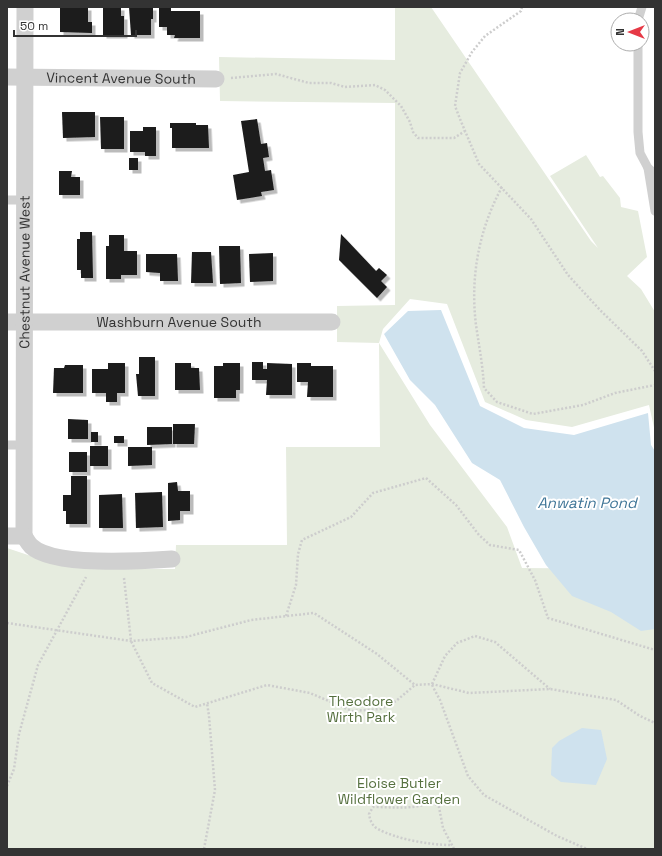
<svg xmlns="http://www.w3.org/2000/svg" width="662" height="856" viewBox="0 0 662 856" font-family="'Space Grotesk',sans-serif">
	<style>
		.green { fill: #e6ecdf }
		.water { fill: #cfe2ee }
		.building { fill: #1a1a1a; filter: url(#shadow) }
		.lines { fill: none; stroke-linecap: round; stroke-linejoin: round }
		.path { stroke: #cdcdcd; stroke-width: 2.5; stroke-dasharray: 2 2; stroke-linecap: butt }
		.lane { stroke: #d0d0d0; stroke-width: 9 }
		.street { stroke: #d0d0d0; stroke-width: 17 }
		.labels { text-anchor: middle; dominant-baseline: central; stroke-width: 4; stroke-linejoin: round; paint-order: stroke }
		.street-label { font-size: 14px; fill: #333; stroke: #fff }
		.park-label { font-size: 14px; fill: #56703f; stroke: #fff }
		.water-label { font-size: 15px; font-style: italic; fill: #3f7597; stroke: #fff }
	</style>
	<defs>
		<filter id="shadow"><feDropShadow dx="3.5" dy="3.5" stdDeviation="0" flood-color="#0004"/></filter>
	</defs>
	<rect width="100%" height="100%" fill="#fff"/>
	<!-- green -->
	<path class="green" d="M395,7H431L591,241L598,248L550,176L586,155L600,177L603,176L620,198L621,207L638,211L647,257L627,276L641,289L655,312V432L649,405L572,427L526,420L485,402L447,304L410,299L383,329L379,343L430,425L507,527L522,568L655,569V849H7V548L43,560L106,569H175L176,545H287L286,447H380L379,343L337,342V306L395,305V103L220,101L219,57L395,60Z"/>
	<!-- water -->
	<g class="water">
		<path d="M441,310L480,406L524,428L574,435L648,413L651,445L655,451V629L641,631L611,612L572,596L546,565L524,527L500,480L472,463L435,405L410,380L384,334L408,311Z"/>
		<path d="M582,728L601,730L607,759L596,785L561,782L551,775L552,748L559,741Z"/>
	</g>
	<!-- building -->
	<g class="building">
		<path d="M60,7H88V22H92V33L60,32Z"/>
		<path d="M103,7H121V16H124V35H103Z"/>
		<path d="M129,7H153V19H151V35H131Z"/>
		<path d="M159,8H171V11H200V38H174L175,35H167V27H159Z"/>
		<path d="M62,112H95V137L63,138Z"/>
		<path d="M100,117H124V149H101Z"/>
		<path d="M257,119L261,144L267,143L269,157L263,158L265,171L271,170L274,190L261,192L262,196L237,200L233,175L249,172L241,121Z"/>
		<path d="M170,123H196V125H208L209,148H172V128H170Z"/>
		<path d="M143,127H156V156H145V152H130V131H143Z"/>
		<rect x="129" y="158" width="9" height="12"/>
		<path d="M59,171H72L71,177H80V195H59Z"/>
		<path d="M80,232H92L93,278H81V270H77V239H80Z"/>
		<path d="M341,234L376,271L379,268L387,275L381,281L387,287L377,298L339,260Z"/>
		<path d="M109,235H124V251H137V275H121V279H106V246H109Z"/>
		<path d="M219,246H240L241,283L220,284Z"/>
		<path d="M192,252H211L213,283H191Z"/>
		<path d="M273,253V281L250,282L249,254Z"/>
		<path d="M146,254H177L178,281H160V273L146,272Z"/>
		<path d="M139,357H155V396H138L136,374H139Z"/>
		<path d="M252,362H263V369H267V363L292,364V395H266L267,380H252Z"/>
		<path d="M108,363H125V393H117V402H106V393H92V369H108Z"/>
		<path d="M175,363H191V368H199L200,390H175Z"/>
		<path d="M223,363H240V390H236V398H214V366H223Z"/>
		<path d="M297,363H311V366H333V397H307L308,382H297Z"/>
		<path d="M65,365H83V393H53L54,368H64Z"/>
		<path d="M68,419L88,420V439H68Z"/>
		<path d="M173,424H195L194,444H173Z"/>
		<path d="M147,427H172V444L147,445Z"/>
		<rect x="91" y="432" width="7" height="10"/>
		<rect x="114" y="436" width="10" height="7"/>
		<rect x="90" y="446" width="18" height="20"/>
		<path d="M128,447H152V465L128,466Z"/>
		<rect x="69" y="452" width="18" height="20"/>
		<path d="M71,476H87V524H66V511H63V495H71Z"/>
		<path d="M177,482L178,491H190V511H180V520L168,521V483Z"/>
		<path d="M162,492L163,527L136,528L135,493Z"/>
		<path d="M122,494L123,528H99V495Z"/>
	</g>
	<g class="lines">
		<!-- path -->
		<g class="path">
			<path d="M522,7L521,11L485,36L472,52L460,73L455,106L460,119L479,164L531,219L568,275L600,310L642,351L655,371"/>
			<path d="M231,78L276,74L309,83H331L345,87L375,85L385,90L401,106L410,122L413,132L418,138H454L465,131"/>
			<path d="M502,187C479,229 470,277 476,325C479,346 483,366 484,388L497,402L533,414L583,405L615,393L655,385"/>
			<path d="M124,578L131,641L152,683L195,707L267,685L310,693L352,711L381,709L396,701L415,685L432,684L469,693L550,689L616,700L640,716L655,723"/>
			<path d="M286,616L296,585L298,554L302,540L351,517L373,493L426,478L456,505L479,535L490,545L519,550L535,580L548,618L655,650"/>
			<path d="M7,623L131,641L186,637L251,620L314,613L377,654L415,685"/>
			<path d="M432,684L445,656L457,643L475,636L495,642L550,689"/>
			<path d="M432,685L440,700L468,776L484,795L557,836L587,849"/>
			<path d="M7,786L14,769L19,734L38,665L86,577"/>
			<path d="M450,845C430,845 396,839 378,829C372,826 370,820 369,814L373,807C394,807 413,810 433,802L439,807L443,828L454,849"/>
			<path d="M204,849L215,790L209,716L207,703"/>
		</g>
		<!-- lane -->
		<g class="lane">
			<path d="M638,20L642,7"/>
			<path d="M638,44V132L640,153L648,168L655,174"/>
			<path d="M648,168L655,211"/>
			<path d="M7,200H25"/>
			<path d="M7,445H24"/>
		</g>
		<!-- street -->
		<g class="street">
			<path id="s1" d="M7,77L216,79"/>
			<path id="s2" d="M7,322H332"/>
			<path d="M7,536H24"/>
			<path id="s3" d="M24,536L25,7"/>
			<path d="M24,536C26,539 28,543 31,546C53,567 142,561 172,559"/>
		</g>
	</g>
	<g class="labels">
		<!-- street labels -->
		<g class="street-label">
			<text stroke="none"><textPath href="#s1" startOffset="114">Vincent Avenue South</textPath></text>
			<text stroke="none"><textPath href="#s3" startOffset="264">Chestnut Avenue West</textPath></text>
			<text stroke="none"><textPath href="#s2" startOffset="172">Washburn Avenue South</textPath></text>
		</g>
		<!-- park labels -->
		<g class="park-label">
			<text x="361" y="701">Theodore<tspan x="361" dy="16">Wirth Park</tspan></text>
			<text x="399" y="783">Eloise Butler<tspan x="399" dy="16">Wildflower Garden</tspan></text>
		</g>
		<!-- water labels -->
		<g class="water-label">
			<text x="587" y="502">Anwatin Pond</text>
		</g>
	</g>
	<!-- border -->
	<rect width="662" height="856" fill="none" stroke="#333333" stroke-width="16"/>
	<!-- north arrow -->
	<g transform="translate(630 32) rotate(270)"><circle r="19" fill="#ffffff" stroke="#adadad"/>
	<path d="M0-3L7 15L0 10L-7 15Z" fill="#e63946"/>
	<text y="-6" font-size="11" font-weight="bold" text-anchor="middle" fill="#333333">N</text>
	</g>
	<!-- scale -->
	<path d="M14 30v6h122v-6" fill="none" stroke="#333333" stroke-width="2"/>
	<text x="20" y="30" font-size="12" fill="#333333" stroke="#ffffff" stroke-width="3" paint-order="stroke">50 m</text>
</svg>
